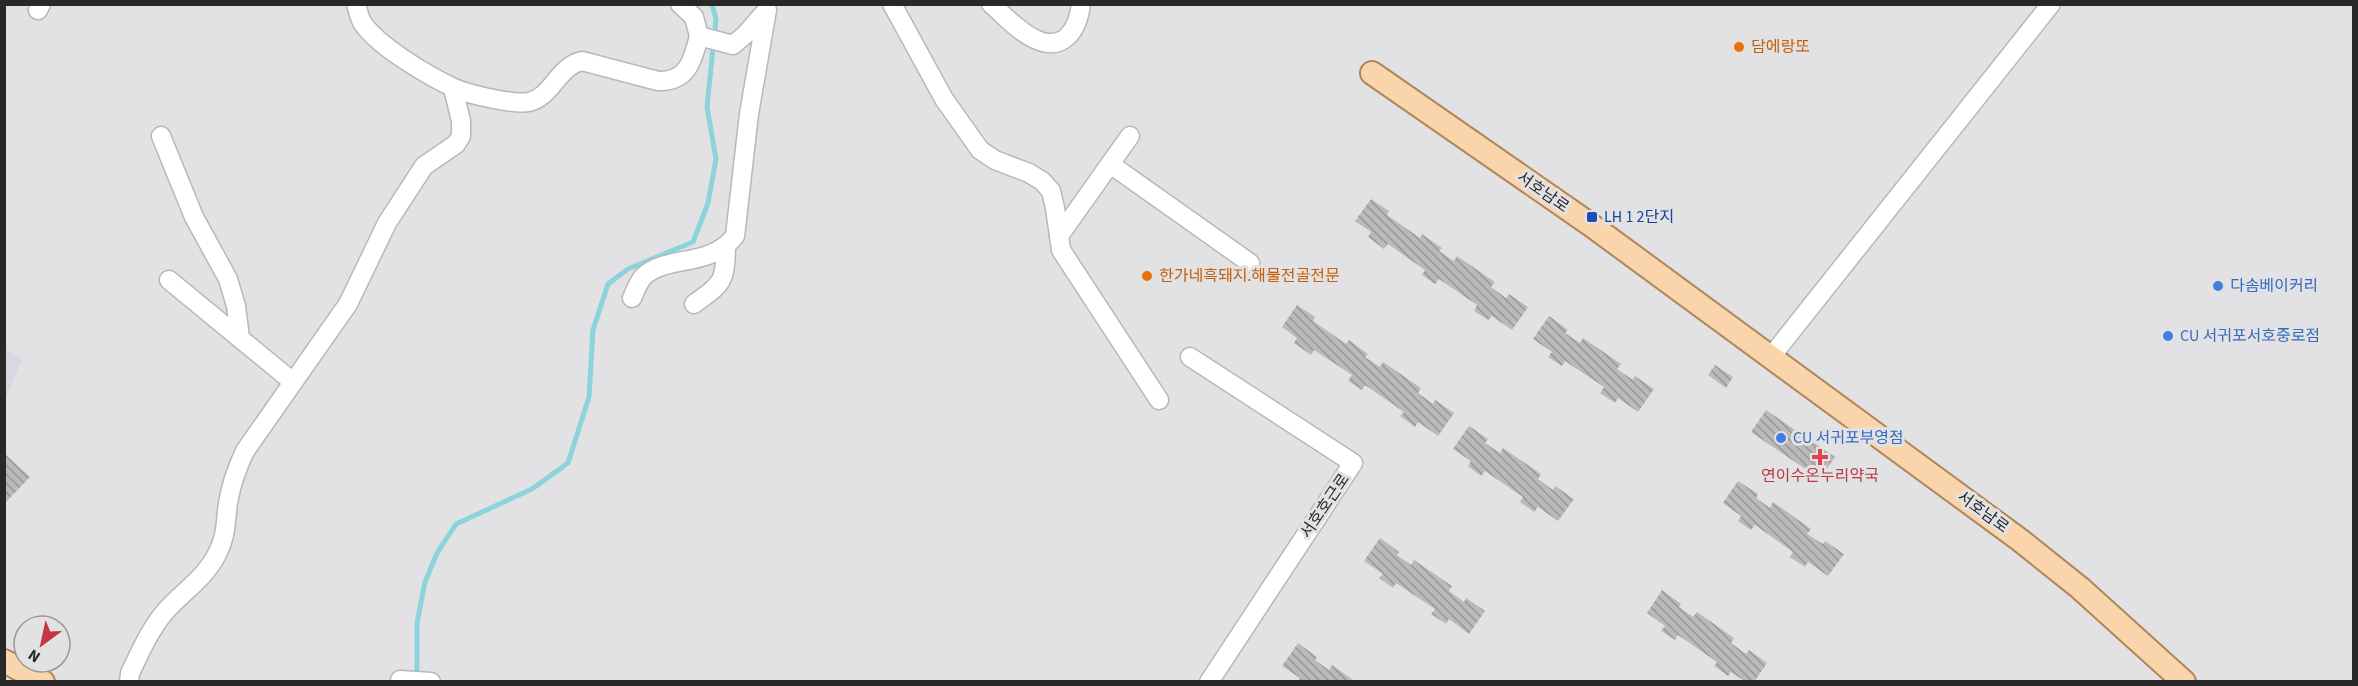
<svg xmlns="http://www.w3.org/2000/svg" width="2358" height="686" viewBox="0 0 2358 686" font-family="'Source Sans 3','Noto Sans KR',sans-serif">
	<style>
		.built { fill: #d6d8e2 }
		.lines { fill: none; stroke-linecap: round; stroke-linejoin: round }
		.stream { stroke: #8cd3dc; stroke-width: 5 }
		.building { fill: url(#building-back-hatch) }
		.minor-casing { stroke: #b8b8bb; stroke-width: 21 }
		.major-casing { stroke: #ae8659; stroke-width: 26 }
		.minor { stroke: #fff; stroke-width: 18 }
		.major { stroke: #fad5ab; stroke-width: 22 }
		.food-dot { fill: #e8710a; stroke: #e2e2e5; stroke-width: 2 }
		.transit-dot { fill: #1a4fb4; stroke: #e2e2e5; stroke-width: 2 }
		.shop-dot { fill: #3f7fe0; stroke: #e2e2e5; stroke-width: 2 }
		.health-dot { fill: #e0444e; stroke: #e2e2e5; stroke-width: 2 }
		.labels { text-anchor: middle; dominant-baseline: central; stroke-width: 6; stroke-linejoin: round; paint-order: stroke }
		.food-label { font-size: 16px; fill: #c56008; stroke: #e2e2e5; text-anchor: start }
		.street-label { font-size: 16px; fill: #282829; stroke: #e2e2e5 }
		.transit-label { font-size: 16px; fill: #164399; stroke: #e2e2e5; text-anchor: start }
		.shop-label { font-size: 16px; fill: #366cbe; stroke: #e2e2e5; text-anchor: start }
		.health-label { font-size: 16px; fill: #be3a42; stroke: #e2e2e5 }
	</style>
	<defs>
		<pattern id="building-back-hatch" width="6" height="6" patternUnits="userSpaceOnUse" patternTransform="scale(1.5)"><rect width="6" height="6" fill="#bcb9ba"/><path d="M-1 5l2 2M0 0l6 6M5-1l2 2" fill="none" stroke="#999697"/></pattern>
	</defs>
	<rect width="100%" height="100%" fill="#e2e2e5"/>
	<!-- built -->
	<path class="built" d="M5,349L22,359L5,400Z"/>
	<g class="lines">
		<!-- stream -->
		<path class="stream" d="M417,677V623L425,582L437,553L456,524L532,489L568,463L589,397L593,330L608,284L628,269L693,242L708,203L716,159L707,107L716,19L712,4"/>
	</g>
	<!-- building -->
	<g class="building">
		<path d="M1371,199L1389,211L1387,215L1420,238L1422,234L1442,248L1439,251L1454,261L1457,256L1495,282L1491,287L1506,298L1509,294L1528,307L1512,330L1492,316L1488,320L1474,311L1477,305L1439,279L1435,284L1422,275L1425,270L1388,244L1384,249L1368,237L1371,232L1355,221Z"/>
		<path d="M1297,305L1315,317L1313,321L1346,344L1349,340L1368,354L1365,357L1380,367L1383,362L1421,388L1418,393L1433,404L1435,400L1454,413L1438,436L1418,422L1415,427L1400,416L1404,412L1365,385L1362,390L1348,381L1352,375L1314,350L1311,355L1294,343L1297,338L1282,327Z"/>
		<path d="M1549,316L1568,330L1565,333L1580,343L1583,338L1621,364L1617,369L1633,380L1635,376L1654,389L1638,412L1618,398L1615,403L1600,393L1604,387L1565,361L1562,366L1548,357L1552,352L1533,339Z"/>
		<path d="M1715,365L1733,377L1726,388L1708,375Z"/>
		<path d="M1766,410L1835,457L1820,479L1751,432Z"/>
		<path d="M1469,426L1488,439L1485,443L1500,453L1503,448L1541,474L1538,479L1553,490L1555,486L1574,499L1558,521L1538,507L1534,512L1520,502L1523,497L1485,471L1481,476L1468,466L1471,461L1453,449Z"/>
		<path d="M4,453L30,477L4,504Z"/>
		<path d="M1738,481L1758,494L1756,498L1770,508L1773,502L1811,529L1807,534L1823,544L1825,541L1844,554L1828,576L1808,562L1805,567L1790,557L1793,552L1755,525L1751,530L1738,521L1741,516L1723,503Z"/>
		<path d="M1380,538L1399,552L1397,555L1411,565L1414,560L1452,586L1449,591L1464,602L1466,598L1485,611L1469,634L1449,619L1446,624L1431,614L1435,609L1396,583L1393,588L1379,578L1383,574L1364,561Z"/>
		<path d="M1662,590L1681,604L1679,607L1693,617L1697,612L1734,638L1731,643L1746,654L1749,650L1767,663L1754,682H1746L1731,672L1728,676L1714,666L1717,662L1678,635L1675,640L1661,631L1665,626L1647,613Z"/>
		<path d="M1298,643L1317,657L1315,660L1329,670L1332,665L1356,682H1298L1300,678L1282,666Z"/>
	</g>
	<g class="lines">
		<defs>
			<g id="minor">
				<path d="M356,4C358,10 359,17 362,22C376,45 427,75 452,87C466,94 514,105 529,102C552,97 558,66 582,61L658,81C687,82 693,61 699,36"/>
				<path d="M680,4L694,17L699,36L733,45L746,34L766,11"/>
				<path d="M892,4L944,99L980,150L995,160L1029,173L1042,181L1051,191L1055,208L1061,250L1159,400"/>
				<path d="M991,4C1005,16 1019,32 1035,39C1064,53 1078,29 1081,4"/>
				<path d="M38,10L41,4"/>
				<path d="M161,136L194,217L228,279L236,306L240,338"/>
				<path d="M1110,164L1130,136"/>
				<path d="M1059,236L1110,164L1250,263"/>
				<path d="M169,280L293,382"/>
				<path d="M632,298C635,291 638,283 643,277C666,254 709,269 735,236L749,114L767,10"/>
				<path d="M694,304C723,283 725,282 726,247"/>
				<path d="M1190,357L1353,463L1209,682"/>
				<path d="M1770,358L2051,4"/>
				<path d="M400,680L431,682"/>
				<path d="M129,682L130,673C140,653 149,631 164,613C181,593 204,579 216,556C227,536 225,524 228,503C231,484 237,468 245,451L348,304L387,223L424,166L456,144L461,136V121L453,88"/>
			</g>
			<g id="major">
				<path d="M1372,73L1591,225L2020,540L2080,588L2184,682"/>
				<path d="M4,661L43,682"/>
			</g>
		</defs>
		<!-- minor casing -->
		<use href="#minor" class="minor-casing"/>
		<!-- major casing -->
		<use href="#major" class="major-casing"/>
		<!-- minor -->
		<use href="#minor" class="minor"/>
		<!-- major -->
		<use href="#major" class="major"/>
	</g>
	<!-- markers -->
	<g class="food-dot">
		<circle cx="1739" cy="47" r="6"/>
		<circle cx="1147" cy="276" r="6"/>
	</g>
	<rect class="transit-dot" x="1586" y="211" width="12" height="12" rx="3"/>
	<g class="shop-dot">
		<circle cx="2218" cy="286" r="6"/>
		<circle cx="2168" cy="336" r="6"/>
		<circle cx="1781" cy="438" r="6"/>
	</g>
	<path class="health-dot" d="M1817 448h6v6h6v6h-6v6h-6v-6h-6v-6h6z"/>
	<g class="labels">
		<!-- food labels -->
		<g class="food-label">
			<text x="1751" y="47">담에랑또</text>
			<text x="1159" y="276">한가네흑돼지.해물전골전문</text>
		</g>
		<!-- street labels -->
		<g class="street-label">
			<text transform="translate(1543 192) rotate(35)">서호남로</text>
			<text transform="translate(1325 506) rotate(-56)">서호호근로</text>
			<text transform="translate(1983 512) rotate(36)">서호남로</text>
		</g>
		<!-- transit labels -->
		<g class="transit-label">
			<text x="1604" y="217">LH 1 2단지</text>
		</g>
		<!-- shop labels -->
		<g class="shop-label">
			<text x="2230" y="286">다솜베이커리</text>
			<text x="2180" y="336">CU 서귀포서호중로점</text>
			<text x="1793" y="438">CU 서귀포부영점</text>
		</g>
		<!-- health labels -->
		<g class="health-label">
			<text x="1820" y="476">연이수온누리약국</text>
		</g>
	</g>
	<!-- border -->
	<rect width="2358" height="686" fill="none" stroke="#282829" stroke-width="12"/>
	<!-- north arrow -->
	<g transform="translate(42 644) rotate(213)"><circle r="28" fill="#e2e2e5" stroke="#98989a" stroke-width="1.5"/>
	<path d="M0-4.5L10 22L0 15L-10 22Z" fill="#c53542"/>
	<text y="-9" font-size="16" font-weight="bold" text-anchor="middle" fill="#282829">N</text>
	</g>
</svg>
